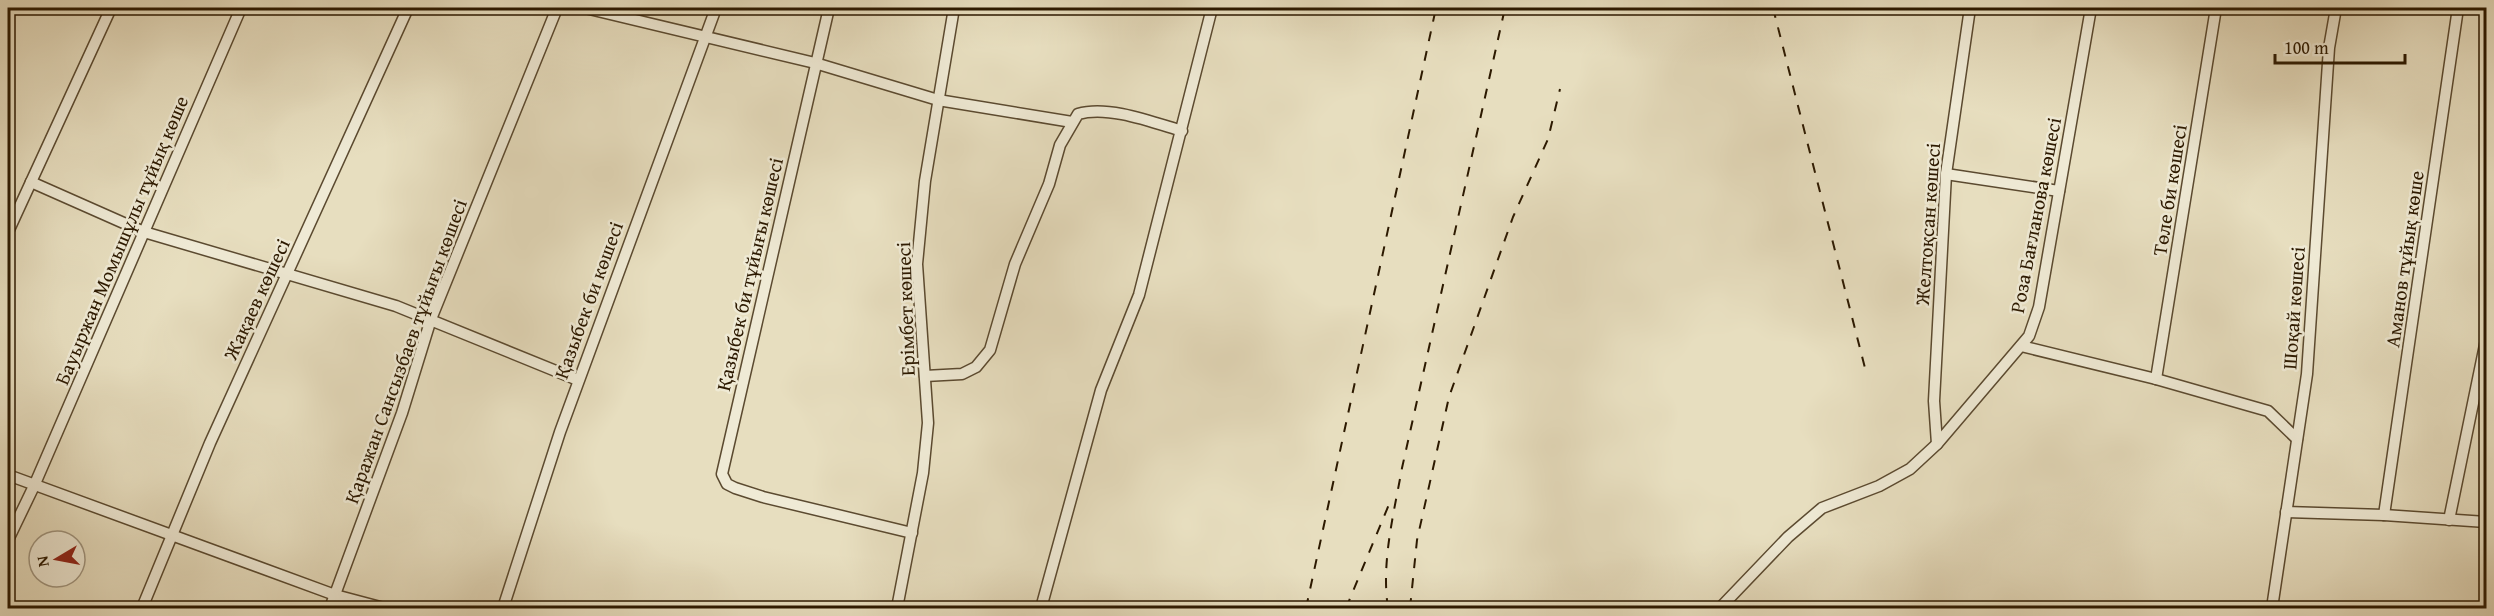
<svg xmlns="http://www.w3.org/2000/svg" width="2494" height="616" viewBox="0 0 2494 616" font-family="'Gentium Book Plus',serif">
	<style>
		.lines { fill: none; stroke-linecap: round; stroke-linejoin: round }
		.minor-casing { stroke: #5b4a30; stroke-width: 13 }
		.minor { stroke: #efead5; stroke-width: 10 }
		.rail { stroke: #2c1900; stroke-width: 2; stroke-dasharray: 10 10; stroke-linecap: butt }
		.labels { text-anchor: middle; dominant-baseline: central; stroke-width: 5; stroke-linejoin: round; paint-order: stroke }
		.street-label { font-size: 20px; fill: #2c1900; stroke: #efead5 }
	</style>
	<rect width="100%" height="100%" fill="#e7debf"/>
	<filter id="stains"><feTurbulence type="fractalNoise" baseFrequency=".00333" numOctaves="4"/><feColorMatrix values="0 0 0 0 .2 0 0 0 0 .09 0 0 0 0 .02 0 0 0 .5 -.17"/></filter>
	<radialGradient id="worn" r=".72"><stop offset=".6" stop-color="#630" stop-opacity="0"/><stop offset="1" stop-color="#630" stop-opacity=".3"/></radialGradient>
	<g class="lines">
		<defs>
			<g id="minor">
				<path d="M585,8L815,63L938,100L1072,122"/>
				<path d="M829,8L722,474L727,484L735,488L763,497L912,533"/>
				<path d="M1946,174L2059,191"/>
				<path d="M31,182L144,232L396,306L578,380"/>
				<path d="M8,232L111,8"/>
				<path d="M2021,346L2156,379L2268,411L2297,439"/>
				<path d="M925,376L962,374L976,367L990,350L1015,264L1049,184L1060,145L1078,114C1108,105 1152,122 1182,131"/>
				<path d="M2156,379L2216,8"/>
				<path d="M1937,444L1934,401L1946,174L1970,8"/>
				<path d="M8,475L335,595L384,608"/>
				<path d="M2286,512L2384,515L2486,522"/>
				<path d="M2384,515L2458,8"/>
				<path d="M2449,520L2486,340"/>
				<path d="M8,540L34,486L241,8"/>
				<path d="M142,608L210,443L408,8"/>
				<path d="M330,608L402,413L431,319L557,8"/>
				<path d="M503,608L560,432L716,8"/>
				<path d="M897,608L923,473L928,423L917,264L925,181L954,8"/>
				<path d="M1041,608L1101,390L1139,295L1212,8"/>
				<path d="M1720,608L1788,537L1822,508L1879,486L1910,469L1937,444L2029,336L2039,307L2091,8"/>
				<path d="M2272,608L2307,374L2329,48L2336,8"/>
			</g>
		</defs>
		<!-- minor casing -->
		<use href="#minor" class="minor-casing"/>
		<!-- minor -->
		<use href="#minor" class="minor"/>
		<!-- rail -->
		<g class="rail">
			<path d="M1773,8L1865,368"/>
			<path d="M1306,608L1436,8"/>
			<path d="M1346,608L1390,502"/>
			<path d="M1388,608C1381,562 1394,513 1402,468L1505,8"/>
			<path d="M1410,608L1417,540L1449,397L1513,217L1548,139L1560,89"/>
		</g>
	</g>
	<g class="labels">
		<!-- street labels -->
		<g class="street-label">
			<text transform="translate(2169 190) rotate(-81)">Төле би көшесі</text>
			<text transform="translate(2035 215) rotate(-79)">Роза Бағланова көшесі</text>
			<text transform="translate(1927 224) rotate(-86)">Желтоқсан көшесі</text>
			<text transform="translate(121 240) rotate(-67)">Бауыржан Момышұлы тұйық көше</text>
			<text transform="translate(2404 259) rotate(-82)">Аманов тұйық көше</text>
			<text transform="translate(749 274) rotate(-77)">Қазыбек би тұйығы көшесі</text>
			<text transform="translate(256 299) rotate(-65)">Жақаев көшесі</text>
			<text transform="translate(588 300) rotate(-70)">Қазыбек би көшесі</text>
			<text transform="translate(2293 308) rotate(-86)">Шоқай көшесі</text>
			<text transform="translate(905 309) rotate(-92)">Ерімбет көшесі</text>
			<text transform="translate(405 351) rotate(-70)">Қаражан Сансызбаев тұйығы көшесі</text>
		</g>
	</g>
	<!-- margin -->
	<rect width="2494" height="616" fill="none" stroke="#e7debf" stroke-width="30"/>
	<rect x="9" y="9" width="2476" height="598" fill="none" stroke="#2c1900" stroke-width="3"/>
	<rect x="15" y="15" width="2464" height="586" fill="none" stroke="#2c1900" stroke-width="1.5"/>
	<!-- north arrow -->
	<g transform="translate(57 559) rotate(260)"><circle r="28" fill="#efead5" stroke="#a19680" stroke-width="1.5"/>
	<path d="M0-4.5L10 22L0 15L-10 22Z" fill="#8f2418"/>
	<text y="-9" font-size="16" font-weight="bold" text-anchor="middle" fill="#2c1900">N</text>
	</g>
	<!-- scale -->
	<path d="M2275 54v9h130v-9" fill="none" stroke="#2c1900" stroke-width="3"/>
	<text x="2284" y="54" font-size="18" fill="#2c1900" stroke="#efead5" stroke-width="4.5" paint-order="stroke">100 m</text>
	<rect width="100%" height="100%" filter="url(#stains)"/>
	<rect width="100%" height="100%" fill="url(#worn)"/>
</svg>
